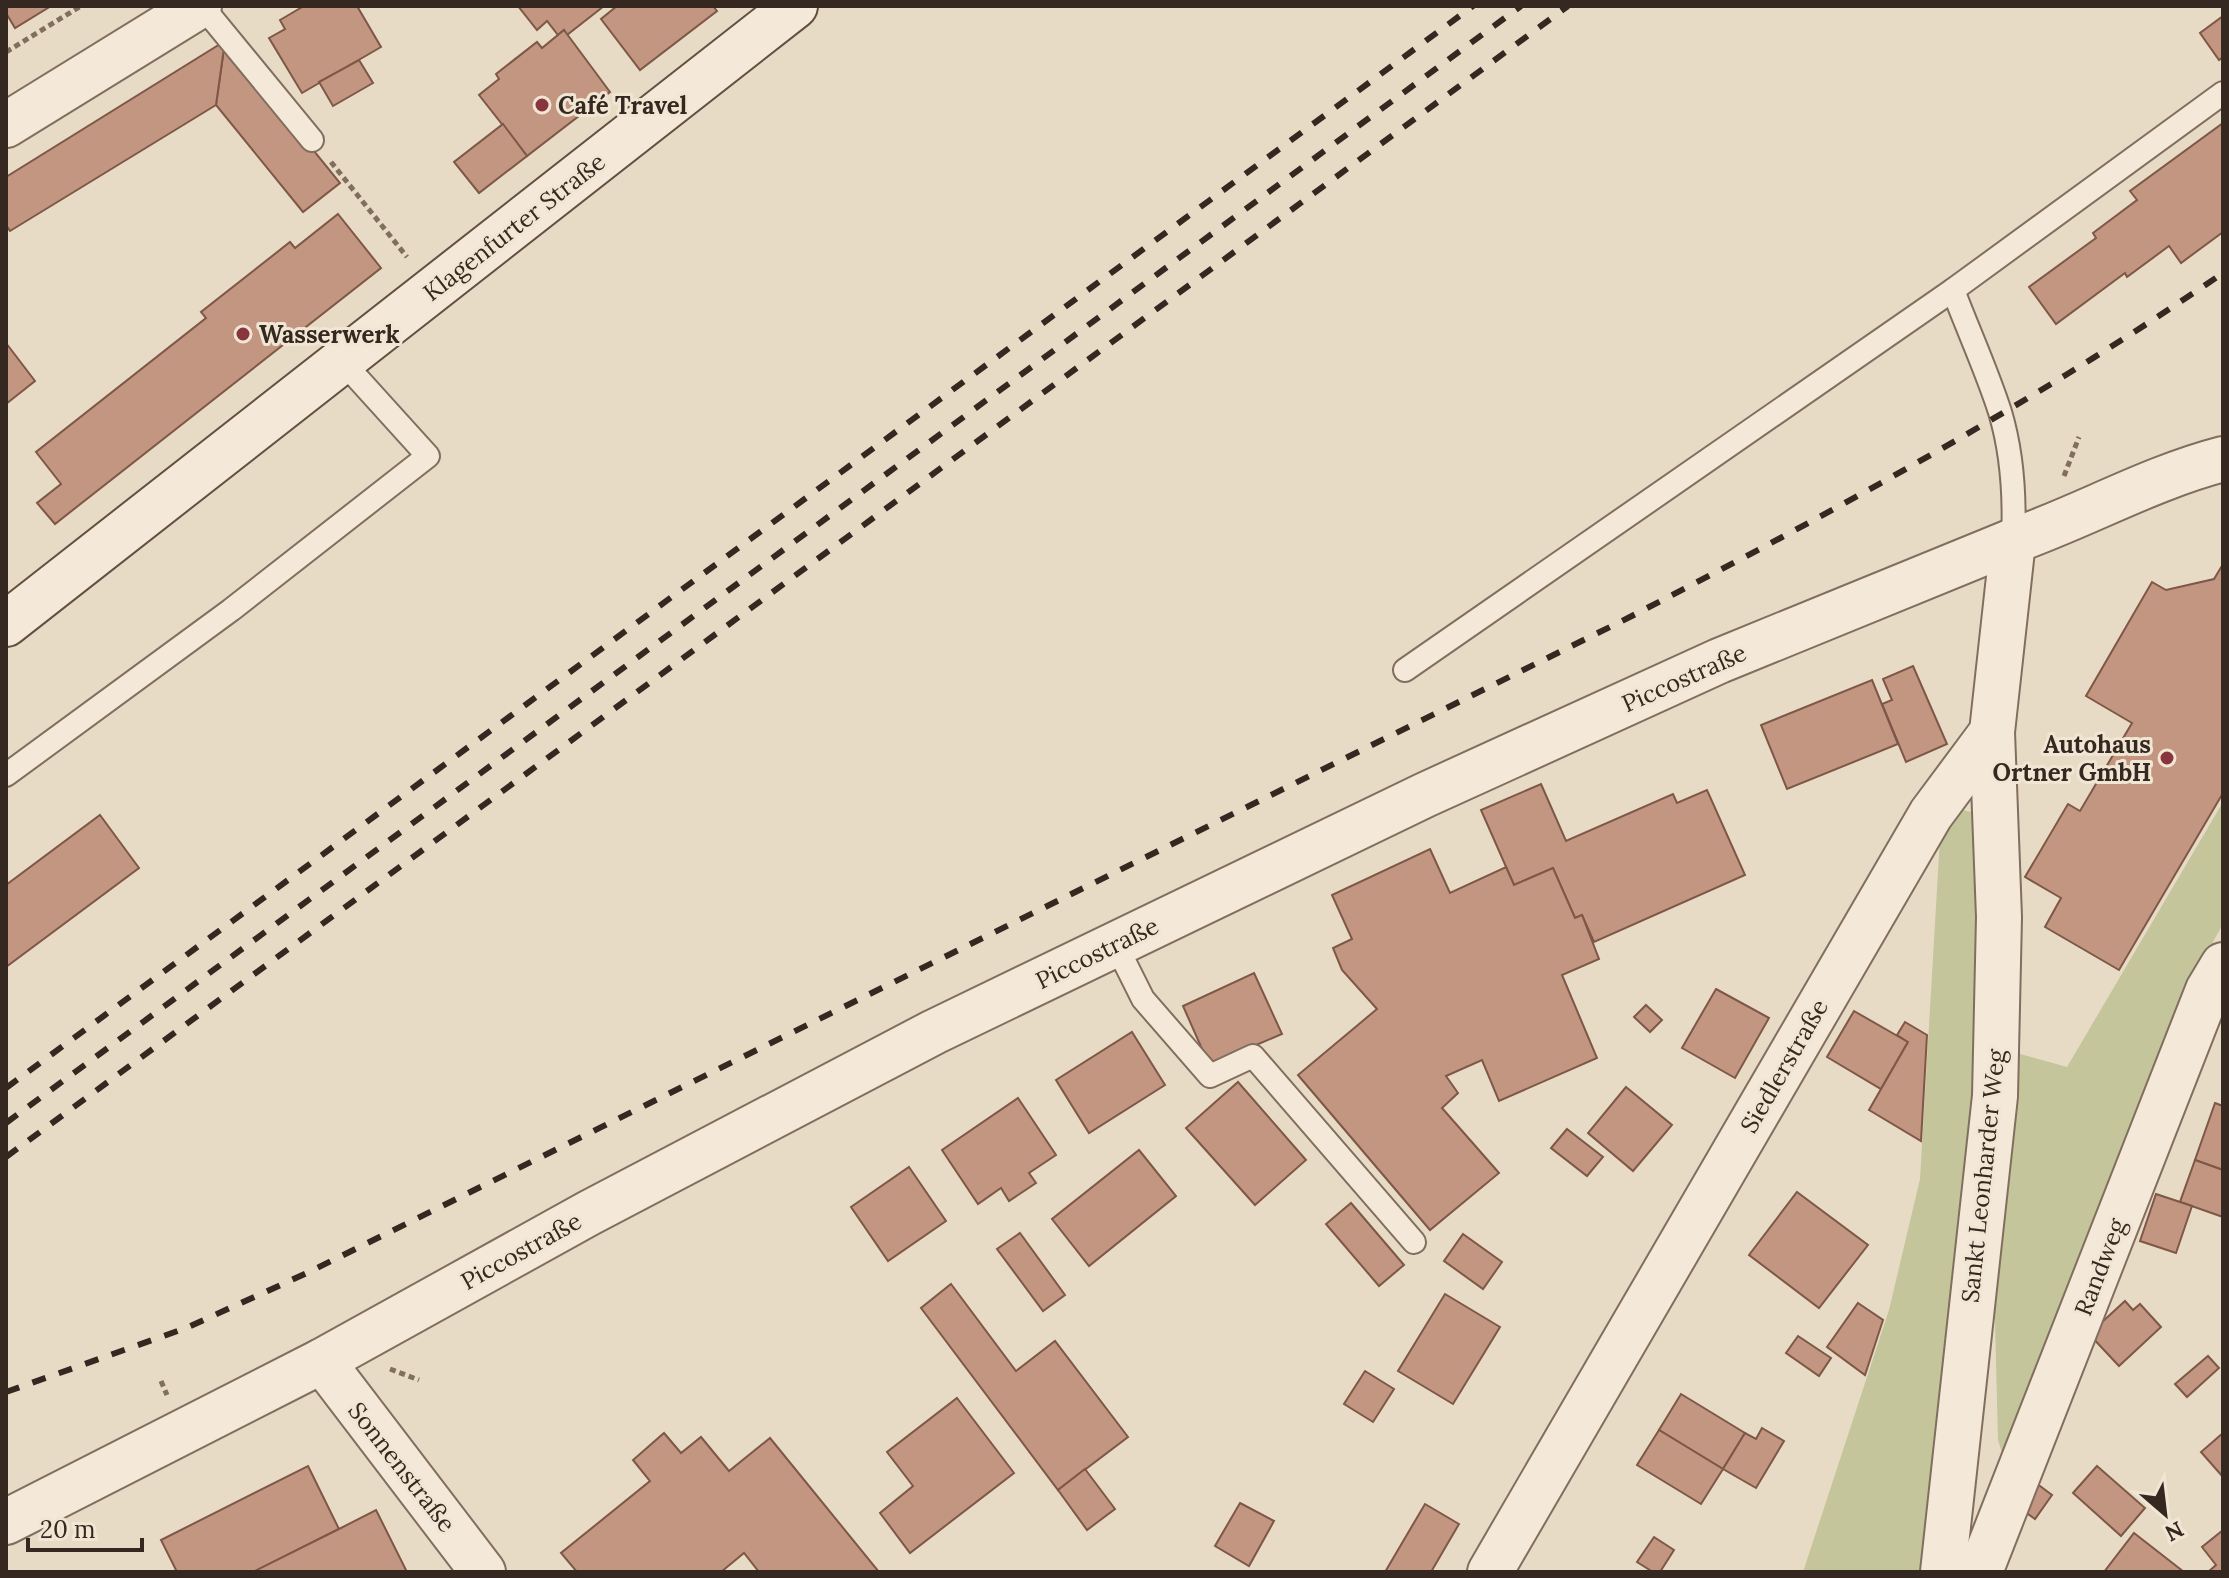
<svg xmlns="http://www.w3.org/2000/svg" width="2229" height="1578" viewBox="0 0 2229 1578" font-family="Lora,serif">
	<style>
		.green { fill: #c4c59b }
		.building { fill: #c29680; stroke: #7e5747; stroke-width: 2 }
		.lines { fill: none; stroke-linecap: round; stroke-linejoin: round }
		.lane-casing { stroke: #816e5e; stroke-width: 26 }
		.street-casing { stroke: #816e5e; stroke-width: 48 }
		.secondary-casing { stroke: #634f41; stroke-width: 48 }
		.path { stroke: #816e5e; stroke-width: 5; stroke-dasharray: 6 4; stroke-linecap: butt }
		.lane { stroke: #f4e9d8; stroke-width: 22 }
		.street { stroke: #f4e9d8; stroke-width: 44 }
		.secondary { stroke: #f4e9d8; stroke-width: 44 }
		.rail { stroke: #342820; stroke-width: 6; stroke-dasharray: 14 14; stroke-linecap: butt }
		.poi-dot { fill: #89353d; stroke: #f1e6d4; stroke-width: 3 }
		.labels { text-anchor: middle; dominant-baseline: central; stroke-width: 6; stroke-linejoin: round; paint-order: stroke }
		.poi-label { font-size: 24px; font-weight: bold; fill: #342820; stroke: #f1e6d4; text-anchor: start }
		.street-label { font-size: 24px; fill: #342820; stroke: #f1e6d4 }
	</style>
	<rect width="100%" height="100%" fill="#e8dbc6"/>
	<!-- green -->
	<g class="green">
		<path d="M2223,802V924L2200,965L2011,1457L2002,1453L1998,1440L1994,1284L2013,1052L2067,1067Z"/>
		<path d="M1963,810L1971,812L1977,824L1971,1175L1927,1572H1803L1889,1310L1920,1179L1940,838L1953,815Z"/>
	</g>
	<!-- building -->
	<g class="building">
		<path d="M6,6H51L15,28L6,13Z"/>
		<path d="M304,6H357L381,47L302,93L269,38L285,29L280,20Z"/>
		<path d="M518,6H604L567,35L564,30L558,35L547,21L537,30Z"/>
		<path d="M617,6H713L717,11L640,70L601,19Z"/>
		<path d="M2223,16V57L2219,60L2200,33Z"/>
		<path d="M564,30L610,92L527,156L479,95L499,79L496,74L537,42L542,48Z"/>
		<path d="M225,41L340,183L303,212L216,105Z"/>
		<path d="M225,41L216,105L10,231L6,225V177Z"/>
		<path d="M359,60L373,83L333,106L319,82Z"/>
		<path d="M2223,123V232L2181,263L2169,246L2127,277L2125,273L2056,324L2029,287L2096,238L2093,233L2137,200L2130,191Z"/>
		<path d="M503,124L527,156L479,193L454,162Z"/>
		<path d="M338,214L381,268L55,524L37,503L61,484L36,452L206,318L201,312L290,242L295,248Z"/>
		<path d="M6,343L35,381L6,404Z"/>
		<path d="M2223,564V793L2119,970L2045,927L2061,898L2025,877L2068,804L2080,811L2132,723L2086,696L2152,582L2166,590L2214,579Z"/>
		<path d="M1913,666L1947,744L1906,762L1882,704L1892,700L1883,679Z"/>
		<path d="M1872,680L1898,744L1787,789L1761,725Z"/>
		<path d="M1541,784L1566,841L1673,794L1677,803L1707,790L1745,875L1594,942L1582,915L1575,918L1553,868L1514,885L1481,810Z"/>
		<path d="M100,815L139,868L6,967V885Z"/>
		<path d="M1430,849L1450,893L1506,867L1514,885L1553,868L1575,918L1582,915L1599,959L1562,975L1597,1058L1499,1101L1482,1060L1446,1076L1458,1093L1442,1108L1499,1173L1430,1230L1298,1075L1377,1009L1342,970L1333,948L1352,939L1332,895Z"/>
		<path d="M1254,973L1282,1034L1256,1045L1259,1050L1210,1067L1183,1006Z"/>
		<path d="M1716,989L1769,1018L1735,1078L1682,1048Z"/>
		<path d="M1646,1005L1662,1020L1650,1032L1634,1017Z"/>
		<path d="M1854,1011L1908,1042L1881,1089L1827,1057Z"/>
		<path d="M1905,1022L1927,1035L1921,1141L1869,1110L1908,1042L1897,1035Z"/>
		<path d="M1132,1032L1165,1085L1089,1133L1056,1080Z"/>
		<path d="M1238,1082L1306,1160L1255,1205L1186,1128Z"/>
		<path d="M1626,1087L1672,1125L1633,1171L1588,1133Z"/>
		<path d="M1018,1098L1056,1155L1029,1173L1036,1183L1009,1201L1001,1188L978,1204L942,1150Z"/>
		<path d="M2215,1103L2223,1106V1170L2195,1160Z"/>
		<path d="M1567,1129L1603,1157L1587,1176L1551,1148Z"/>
		<path d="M1139,1150L1176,1196L1089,1266L1052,1219Z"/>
		<path d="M2195,1160L2223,1170V1217L2180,1202Z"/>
		<path d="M909,1167L946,1221L888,1261L851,1207Z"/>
		<path d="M1797,1192L1868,1245L1819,1308L1749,1255Z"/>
		<path d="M2156,1194L2192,1206L2176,1253L2140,1241Z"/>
		<path d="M1351,1203L1404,1265L1379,1286L1326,1224Z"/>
		<path d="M1020,1233L1065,1295L1043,1311L997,1249Z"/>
		<path d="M1463,1234L1502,1262L1483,1289L1444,1261Z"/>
		<path d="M951,1284L1016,1371L1055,1341L1128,1437L1058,1490L921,1308Z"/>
		<path d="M1445,1294L1500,1327L1453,1404L1398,1371Z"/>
		<path d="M2125,1301L2133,1310L2140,1304L2161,1327L2119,1366L2089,1334Z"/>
		<path d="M1858,1303L1883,1320L1865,1375L1827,1347Z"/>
		<path d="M1798,1336L1831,1358L1819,1376L1786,1353Z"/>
		<path d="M2208,1356L2219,1368L2187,1397L2175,1384Z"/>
		<path d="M1365,1371L1394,1389L1373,1422L1344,1404Z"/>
		<path d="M1681,1394L1745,1433L1723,1469L1659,1430Z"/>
		<path d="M957,1398L1014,1473L910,1553L880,1513L913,1486L887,1452Z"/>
		<path d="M1762,1428L1784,1441L1756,1488L1723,1469L1745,1433L1756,1439Z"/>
		<path d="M1659,1430L1723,1469L1701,1504L1637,1465Z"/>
		<path d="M664,1433L681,1453L701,1437L729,1471L770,1438L879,1572H759L744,1553L721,1572H577L561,1553L650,1481L633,1460Z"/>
		<path d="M2223,1433V1477L2201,1452Z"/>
		<path d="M308,1466L339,1529L253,1572H177L161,1540Z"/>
		<path d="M2097,1466L2145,1508L2121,1536L2073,1493Z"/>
		<path d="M1085,1469L1115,1509L1087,1530L1058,1490Z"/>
		<path d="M2036,1483L2052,1495L2035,1519L2018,1507Z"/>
		<path d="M1240,1503L1274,1521L1249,1566L1215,1546Z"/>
		<path d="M1425,1504L1459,1524L1431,1572H1385Z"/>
		<path d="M376,1510L407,1572H253L339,1529Z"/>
		<path d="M2223,1530V1572H2208L2216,1565L2202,1547Z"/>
		<path d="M2134,1533L2184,1572H2104Z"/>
		<path d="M1654,1537L1674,1550L1660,1572H1653L1637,1562Z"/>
	</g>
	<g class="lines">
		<defs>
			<g id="lane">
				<path d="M202,6L312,140"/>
				<path d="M1953,290C1968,330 1987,371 2000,412C2012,452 2015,499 2013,541"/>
				<path d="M1405,670L1953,290L2223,93"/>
				<path d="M6,775L231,610L428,456L342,361"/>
				<path d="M1115,943L1143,999L1210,1076L1253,1056L1414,1242"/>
			</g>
			<g id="street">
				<path d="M6,125L199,6"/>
				<path d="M322,1361L483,1572"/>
				<path d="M6,1522L322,1361L589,1213L934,1032L1425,795L1719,661L2013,541C2084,516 2150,478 2223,459"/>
				<path d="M1490,1572L1931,814L1992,732L2013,541"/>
				<path d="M1943,1572L1995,1096L1999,917L1992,732"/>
				<path d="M1980,1572L2208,990L2223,965"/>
			</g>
			<path id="secondary" d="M6,624L795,6"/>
		</defs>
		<!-- lane casing -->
		<use href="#lane" class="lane-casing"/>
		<!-- street casing -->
		<use href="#street" class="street-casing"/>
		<!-- secondary casing -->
		<use href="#secondary" class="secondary-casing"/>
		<!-- path -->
		<g class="path">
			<path d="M6,52L81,6"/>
			<path d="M331,162L407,257"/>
			<path d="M2064,476L2079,437"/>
			<path d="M390,1369L419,1380"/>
			<path d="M161,1381L167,1395"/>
		</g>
		<!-- lane -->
		<use href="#lane" class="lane"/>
		<!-- street -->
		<use href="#street" class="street"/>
		<!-- secondary -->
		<use href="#secondary" class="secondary"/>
		<!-- rail -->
		<g class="rail">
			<path d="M6,1088L1473,6"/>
			<path d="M6,1123L1521,6"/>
			<path d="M6,1157L1568,6"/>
			<path d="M6,1392L186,1328L307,1273L1622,621C1828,515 2032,404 2223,273"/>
		</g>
	</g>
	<!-- markers -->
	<g class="poi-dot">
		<circle cx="542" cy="105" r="8"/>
		<circle cx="243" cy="334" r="8"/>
		<circle cx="2167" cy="758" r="8"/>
	</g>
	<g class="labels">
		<!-- poi labels -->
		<g class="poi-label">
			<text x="558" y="105">Café Travel</text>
			<text x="259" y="334">Wasserwerk</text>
			<text x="2151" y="744" text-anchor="end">Autohaus<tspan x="2151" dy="28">Ortner GmbH</tspan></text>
		</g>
		<!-- street labels -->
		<g class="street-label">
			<text transform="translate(514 227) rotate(-38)">Klagenfurter Straße</text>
			<text transform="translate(1684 678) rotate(-24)">Piccostraße</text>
			<text transform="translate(1097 953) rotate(-26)">Piccostraße</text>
			<text transform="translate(1784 1066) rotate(-60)">Siedlerstraße</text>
			<text transform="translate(1983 1176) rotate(-84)">Sankt Leonharder Weg</text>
			<text transform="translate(521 1251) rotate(-29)">Piccostraße</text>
			<text transform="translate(2100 1267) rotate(-69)">Randweg</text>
			<text transform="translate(402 1467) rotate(52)">Sonnenstraße</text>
		</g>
	</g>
	<!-- border -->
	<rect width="2229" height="1578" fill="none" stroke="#342820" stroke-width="16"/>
	<!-- north arrow -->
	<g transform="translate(2165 1514) rotate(152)" stroke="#f1e6d4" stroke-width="6" paint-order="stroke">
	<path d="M0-6L14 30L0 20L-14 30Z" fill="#342820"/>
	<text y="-12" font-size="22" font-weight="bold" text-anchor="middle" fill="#342820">N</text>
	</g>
	<!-- scale -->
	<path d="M28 1538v12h114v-12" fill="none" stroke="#342820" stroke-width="4"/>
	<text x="40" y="1538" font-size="24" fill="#342820" stroke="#f1e6d4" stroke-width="6" paint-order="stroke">20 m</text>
</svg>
